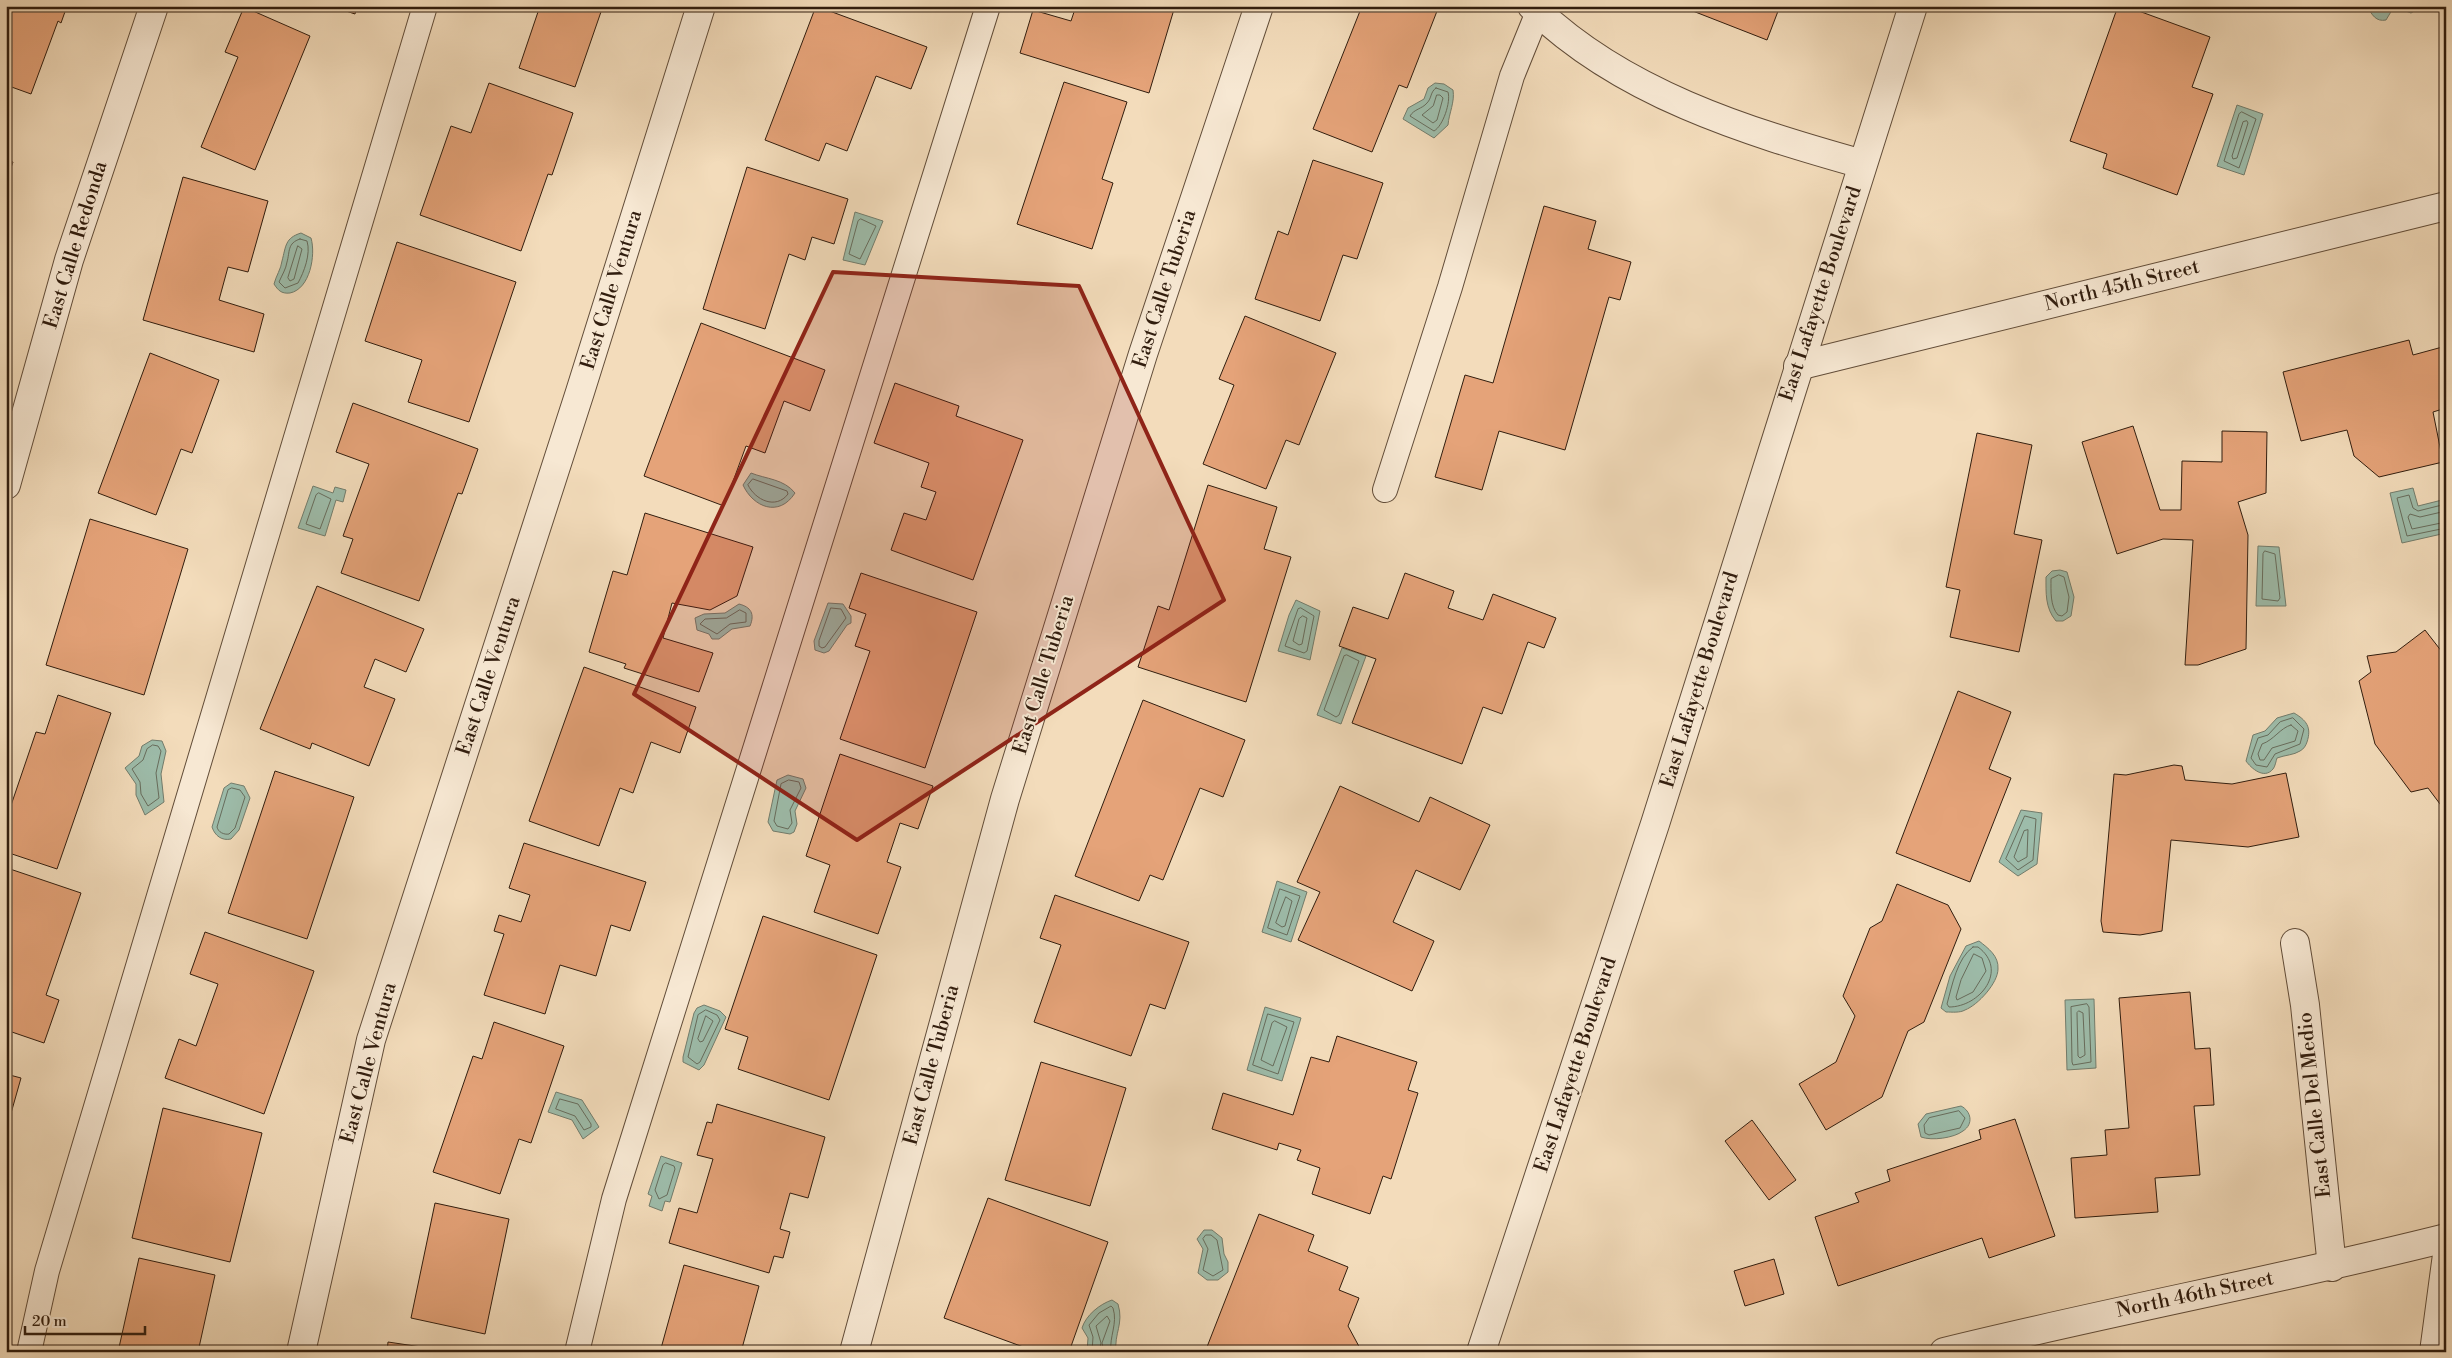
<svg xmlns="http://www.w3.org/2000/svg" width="2452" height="1358" viewBox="0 0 2452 1358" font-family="'Libre Bodoni',serif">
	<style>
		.water { fill: #9dbcaa; stroke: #727c6c }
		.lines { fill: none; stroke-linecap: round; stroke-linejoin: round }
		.shore { stroke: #676c5c; stroke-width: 1 }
		.building { fill: #e5a379; stroke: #311d0e }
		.service-casing { stroke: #624d39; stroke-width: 26 }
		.minor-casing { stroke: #624d39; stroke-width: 30 }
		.tertiary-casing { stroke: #624d39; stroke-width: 30 }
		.service { stroke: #f7e8d3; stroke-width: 24 }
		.minor { stroke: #f7e8d3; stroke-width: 28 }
		.tertiary { stroke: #f7e8d3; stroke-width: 28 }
		.marked { fill: #8f2418; fill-opacity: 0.2; stroke: #8f2418; stroke-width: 4; stroke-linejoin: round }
		.labels { text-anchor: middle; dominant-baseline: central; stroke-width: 4; stroke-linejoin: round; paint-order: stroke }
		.street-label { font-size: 20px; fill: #311d0e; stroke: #f7e8d3 }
	</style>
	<rect width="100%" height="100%" fill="#f3dcbb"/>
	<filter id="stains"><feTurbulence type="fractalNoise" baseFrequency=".004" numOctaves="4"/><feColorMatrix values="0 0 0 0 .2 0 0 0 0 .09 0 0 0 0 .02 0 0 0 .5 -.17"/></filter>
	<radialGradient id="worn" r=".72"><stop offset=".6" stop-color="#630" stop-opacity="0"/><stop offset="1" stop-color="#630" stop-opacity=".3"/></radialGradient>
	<!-- water -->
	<g class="water">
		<path d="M2367,6H2423L2411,13L2403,10H2392L2386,20C2376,22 2372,15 2367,6Z"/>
		<path d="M1435,83L1444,84L1453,90C1455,102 1449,113 1448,125L1434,138L1403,119L1408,108L1424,99L1428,88Z"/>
		<path d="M2237,105L2263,114L2244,175L2217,166Z"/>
		<path d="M855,212L883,221L865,265L843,260Z"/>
		<path d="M301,233L311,238C316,255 310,289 290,293C281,294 278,290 274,284C276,276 281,269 282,261C286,246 285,238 301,233Z"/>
		<path d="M751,473C766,479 784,479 795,493C779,518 753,507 743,485Z"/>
		<path d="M313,486L333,493L335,487L346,490L343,502L336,500L325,536L298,528Z"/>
		<path d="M2413,488L2418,506L2446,499V533L2402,543L2390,493Z"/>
		<path d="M2258,546L2279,547L2286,606H2256Z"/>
		<path d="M2060,570L2067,572L2074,597L2071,616L2063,621H2056C2045,608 2046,593 2046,577L2052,571Z"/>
		<path d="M1296,600L1320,611L1310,660L1278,651L1289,615Z"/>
		<path d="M828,603L843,604L851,616V623L847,625L829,651L824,653L815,650L814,641Z"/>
		<path d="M739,604C751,607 755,614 750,626L732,629L719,639H712L709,634L697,630L695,618L704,614L725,613Z"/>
		<path d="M1342,648L1366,656L1341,724L1317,715Z"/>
		<path d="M2294,713C2306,720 2312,727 2307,742C2306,745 2304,749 2300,751C2294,755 2285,755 2277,758C2276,761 2275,767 2273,769C2264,780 2251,768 2246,761L2253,735L2265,731L2277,718Z"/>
		<path d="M152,740L162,741L166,751L161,774L164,802L145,815L136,795V784L125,768L139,756L142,746Z"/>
		<path d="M788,775L803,779L806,788L795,811L797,824L794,832L790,834L773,831L768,822L777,780Z"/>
		<path d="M231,783L244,786L250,798L239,830L231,839C222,841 215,836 212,827L224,788Z"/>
		<path d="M2021,810L2042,813L2037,864L2018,876L1999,862Z"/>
		<path d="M1277,881L1307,892L1291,942L1262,932Z"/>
		<path d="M1979,941C1988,948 1999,956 1998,969C1998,983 1978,1005 1965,1010C1960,1013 1952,1012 1946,1012L1941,1008L1950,976L1966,946Z"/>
		<path d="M2094,999L2096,1068L2067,1070L2065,1000Z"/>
		<path d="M704,1005L720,1011L726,1017L704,1065L699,1070L683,1062V1057L694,1013L697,1008Z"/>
		<path d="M1265,1007L1301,1018L1282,1081L1247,1070Z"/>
		<path d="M556,1092L582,1100L599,1127L583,1139L572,1120L548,1112Z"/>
		<path d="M1961,1106C1971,1111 1974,1124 1963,1131C1954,1138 1932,1141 1921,1137L1918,1124L1926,1114Z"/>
		<path d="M661,1156L682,1163L670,1202L665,1201L662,1211L649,1206L652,1196L648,1194Z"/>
		<path d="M1204,1230H1212L1222,1238L1224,1254L1228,1262V1272L1218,1280H1207L1198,1273L1203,1249L1197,1239Z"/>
		<path d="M1112,1300L1118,1304C1124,1324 1114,1333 1116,1352H1087L1088,1338L1082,1328C1086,1315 1100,1304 1112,1300Z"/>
	</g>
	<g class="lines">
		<!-- shore -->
		<g class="shore">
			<path d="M1436,88L1448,92C1451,102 1443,126 1434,131L1410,116C1414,109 1422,109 1427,103C1432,98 1430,92 1436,88Z"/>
			<path d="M1437,95H1440L1443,98L1437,120L1433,123L1422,115L1433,106Z"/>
			<path d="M2242,112L2256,119L2239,168L2224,161L2239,114Z"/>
			<path d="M2247,121L2248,123L2237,158L2233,159L2232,156L2243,122Z"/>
			<path d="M861,219L876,226L860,259L849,254L858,221Z"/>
			<path d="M300,239L307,241C311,254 304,272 298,283L285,288L279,282C282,275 286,269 287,262C290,252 287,243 300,239Z"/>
			<path d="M298,246L302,249L294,279L290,281L288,278Z"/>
			<path d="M753,479L787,491L788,494C776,510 755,500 748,485Z"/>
			<path d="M319,493L331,499L320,529L306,524L316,495Z"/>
			<path d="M2446,504L2418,511L2413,508L2409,495L2397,498L2407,536L2446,528"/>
			<path d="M2446,511L2420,517L2410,514L2408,517L2412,529L2446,522"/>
			<path d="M2265,551L2275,554L2280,598L2278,601L2262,599L2263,554Z"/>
			<path d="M2059,575L2064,577L2069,597L2067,612L2062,616L2058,615C2050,606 2051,591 2051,579Z"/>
			<path d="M831,608L841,609L846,618L825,647L822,648L819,646V641Z"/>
			<path d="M1301,608L1314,616L1307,651L1304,653L1285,646L1298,609Z"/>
			<path d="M740,610L746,613V622L730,624L717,634L700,624L705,619L726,618Z"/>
			<path d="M1303,616L1307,618L1302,644L1299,645L1293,641L1299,619Z"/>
			<path d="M1347,655L1359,661L1339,715L1336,717L1324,710L1344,656Z"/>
			<path d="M2293,718L2304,729L2300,744L2275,754L2267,767L2256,765L2251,758L2258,738L2268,735L2280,722Z"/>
			<path d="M2291,725L2298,731L2295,741L2272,748L2264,760H2260L2258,754L2262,744C2274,740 2280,728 2291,725Z"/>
			<path d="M153,745L158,746L161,751L156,773L159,798L148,806L141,794L140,782L132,769L143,760L147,749Z"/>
			<path d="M789,780L799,782L801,788L790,810L792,823L788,829L777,826L774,821L781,784Z"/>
			<path d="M232,788L240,790L245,797L235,828L229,834C224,835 218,832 217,827L228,790Z"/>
			<path d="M2025,816L2036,819L2033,860L2018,870L2006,859Z"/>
			<path d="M2028,830L2027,857L2018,862L2014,857L2024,831Z"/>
			<path d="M1280,889L1300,896L1287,935L1268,928Z"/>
			<path d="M1286,897L1292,901L1285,926L1282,927L1276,923Z"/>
			<path d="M1973,947H1978C2009,970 1980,1007 1949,1007L1947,1004C1952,986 1957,958 1973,947Z"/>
			<path d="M1974,954L1982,958L1986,971L1973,992L1957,1000L1956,997L1961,980Z"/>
			<path d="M2087,1004L2089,1007L2091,1062L2073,1065L2072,1062L2071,1007Z"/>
			<path d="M706,1010L717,1015L720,1020L700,1062L697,1064L688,1057L698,1015Z"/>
			<path d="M2079,1011L2083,1013L2085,1055L2080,1058L2078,1056L2077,1013Z"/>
			<path d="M1268,1014L1294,1022L1278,1074L1253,1065Z"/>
			<path d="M706,1016L713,1021L703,1041L700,1042L698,1039Z"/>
			<path d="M1275,1021L1287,1027L1273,1066L1261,1060L1272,1023Z"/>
			<path d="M560,1099L578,1104L591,1124V1127L584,1130L575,1116L556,1109Z"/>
			<path d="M1959,1111L1965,1118L1960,1128L1929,1135L1925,1133L1924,1125L1929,1118Z"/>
			<path d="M666,1163L674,1166L675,1169L667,1195L659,1199L655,1190L663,1165Z"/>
			<path d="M1206,1235H1211L1217,1240L1223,1270L1213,1276L1203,1270L1208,1249L1203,1239Z"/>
			<path d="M1092,1352L1093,1337L1089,1325L1099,1313L1111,1306L1113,1308C1118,1324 1109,1336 1111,1352"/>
			<path d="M1099,1352L1101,1343L1096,1326L1107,1316L1110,1321L1102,1343L1104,1352"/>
		</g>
	</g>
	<!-- building -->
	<g class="building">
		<path d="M6,6H67L61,23L58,21L31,94L6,85Z"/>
		<path d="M331,6H357L355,14Z"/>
		<path d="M540,6H603L575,87L519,68Z"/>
		<path d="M816,6L927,47L911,89L876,76L847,151L826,143L819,161L765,140Z"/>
		<path d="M1076,6H1175L1149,93L1020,53L1033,10L1071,21Z"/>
		<path d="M1362,6H1439L1407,88L1399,85L1372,152L1313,129Z"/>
		<path d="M1680,6H1780L1767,40Z"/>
		<path d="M2118,6H2125L2210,37L2192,87L2213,94L2177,195L2103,168L2107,154L2070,141Z"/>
		<path d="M244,7L310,36L255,170L201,147L238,57L225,52Z"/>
		<path d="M1064,82L1127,102L1102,179L1113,183L1092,249L1017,224Z"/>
		<path d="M489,83L573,113L552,175L548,174L521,251L420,215L451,126L471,133Z"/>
		<path d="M6,160L13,162L6,182Z"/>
		<path d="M1313,160L1383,183L1357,259L1343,255L1320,321L1255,299L1278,231L1288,235Z"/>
		<path d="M747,167L848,199L834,244L812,237L805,260L789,254L765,329L703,309Z"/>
		<path d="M183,177L268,201L248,272L228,267L219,300L264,314L254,352L143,320Z"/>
		<path d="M1544,206L1596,221L1588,249L1631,262L1620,300L1609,297L1565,450L1499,431L1482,490L1435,477L1465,375L1493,383Z"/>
		<path d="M397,242L516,282L469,422L408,402L422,360L365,341Z"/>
		<path d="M1245,316L1336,353L1299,445L1286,440L1266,489L1203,464L1234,385L1219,379Z"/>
		<path d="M701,323L825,370L810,411L784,401L765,453L746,446L724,506L644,476Z"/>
		<path d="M2409,340L2413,355L2446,346V408L2433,412L2443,462L2379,477L2354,456L2347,430L2301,441L2283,372Z"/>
		<path d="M150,353L219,380L192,453L181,449L156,515L98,493Z"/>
		<path d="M895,383L959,406L956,416L1023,440L973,580L891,550L904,513L926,520L936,492L921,487L929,463L874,443Z"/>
		<path d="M353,403L478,449L462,494L458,493L419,601L341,573L353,539L343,536L369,464L336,452Z"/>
		<path d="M2133,426L2160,510H2181L2182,461L2222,462V431L2267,432L2266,493L2238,502L2248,535L2246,649L2198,665H2185L2193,540L2163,539L2117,554L2082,442Z"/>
		<path d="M1977,433L2032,445L2014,534L2042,540L2019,652L1950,637L1960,590L1946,587Z"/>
		<path d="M1208,485L1277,507L1264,549L1291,557L1246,702L1138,667L1158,606L1169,610Z"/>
		<path d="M645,513L753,547L737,596L710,610L672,603L663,638L713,653L699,692L624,668L626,664L589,652L613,571L627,575Z"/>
		<path d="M90,519L188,549L144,695L46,665Z"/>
		<path d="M861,573L977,612L925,768L840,739L870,651L855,646L866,614L849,608Z"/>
		<path d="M1405,573L1454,591L1448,608L1483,620L1493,594L1556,618L1544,648L1528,642L1502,714L1483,707L1462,764L1352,723L1376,659L1339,646L1353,607L1388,619Z"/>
		<path d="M317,586L424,629L406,672L375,659L364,687L395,699L369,766L312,743L310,749L260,729Z"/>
		<path d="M2425,630L2446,657V819L2443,808L2428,788L2411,792L2375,744L2359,681L2371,672L2367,656L2396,652Z"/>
		<path d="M584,667L696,707L680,753L651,742L633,793L620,788L599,846L529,821Z"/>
		<path d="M1958,691L2011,712L1989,769L2011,778L1970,882L1896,853Z"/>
		<path d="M58,695L111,713L57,869L6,852V820L36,732L45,734Z"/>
		<path d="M1143,700L1245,740L1223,797L1200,788L1163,880L1150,875L1139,901L1075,876Z"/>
		<path d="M840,754L933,786L918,829L900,823L887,862L901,867L878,934L814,912L830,865L806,856Z"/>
		<path d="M2174,765L2182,766L2185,780L2232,784L2286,773L2299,837L2248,847L2171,840L2162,931L2140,935L2103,932L2101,921L2114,774L2126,775Z"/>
		<path d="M275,771L354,797L307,939L228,913Z"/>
		<path d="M1340,786L1419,822L1430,797L1490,825L1460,890L1416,870L1393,922L1434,941L1412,991L1298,940L1320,892L1297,882Z"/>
		<path d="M524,843L646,882L630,931L611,925L596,976L560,965L545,1014L484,995L504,934L494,931L499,915L521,922L530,895L509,888Z"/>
		<path d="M10,869L81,893L46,995L59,1000L44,1043L6,1030V880Z"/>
		<path d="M1897,884L1948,905L1961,929L1924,1022L1908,1031L1882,1097L1826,1130L1799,1084L1836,1062L1855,1016L1843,996L1870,928L1882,921Z"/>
		<path d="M1055,895L1189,942L1165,1009L1150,1004L1131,1056L1034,1022L1061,945L1040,938Z"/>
		<path d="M763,916L877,955L829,1100L738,1069L748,1037L725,1029Z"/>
		<path d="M205,932L314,971L264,1114L165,1078L179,1039L196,1046L218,984L190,974Z"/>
		<path d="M2190,992L2195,1049L2210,1048L2214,1105L2194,1106L2200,1175L2155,1178L2158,1212L2075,1218L2071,1158L2107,1155L2105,1130L2129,1128L2119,998Z"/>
		<path d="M494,1022L564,1046L531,1143L519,1139L500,1194L433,1172L473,1056L482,1059Z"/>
		<path d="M1337,1036L1417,1062L1408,1090L1418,1093L1391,1179L1383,1176L1370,1214L1312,1194L1320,1168L1297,1160L1301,1150L1279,1143L1277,1150L1212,1129L1223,1093L1293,1115L1311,1057L1329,1062Z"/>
		<path d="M1041,1062L1126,1088L1090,1206L1005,1180Z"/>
		<path d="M6,1074L21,1078L6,1131Z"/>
		<path d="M717,1104L825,1137L808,1198L790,1193L780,1229L790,1232L783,1258L774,1256L769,1273L669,1243L679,1208L697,1213L713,1159L697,1155L707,1122L712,1123Z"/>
		<path d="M163,1108L262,1133L230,1262L132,1238Z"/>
		<path d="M2015,1119L2055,1236L1989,1258L1982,1238L1838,1286L1815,1217L1859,1202L1855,1193L1890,1181L1887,1170L1981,1139L1979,1130Z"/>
		<path d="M1752,1120L1796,1180L1769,1200L1725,1141Z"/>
		<path d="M988,1198L1108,1242L1069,1352H1037L944,1318Z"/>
		<path d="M435,1203L509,1219L485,1334L411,1318Z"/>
		<path d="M1259,1214L1314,1235L1308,1251L1348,1267L1339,1290L1359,1298L1348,1326L1362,1352H1205Z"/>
		<path d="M139,1258L215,1275L198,1352H118Z"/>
		<path d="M1774,1259L1784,1294L1745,1306L1734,1271Z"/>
		<path d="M684,1265L759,1286L741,1352H660Z"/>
		<path d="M388,1342L455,1352H387Z"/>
	</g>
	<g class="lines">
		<defs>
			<g id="service">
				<path d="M1385,490L1450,287L1512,76L1538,12"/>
				<path d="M29,1352L47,1271L425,6"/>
				<path d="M577,1352L614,1199L988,6"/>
				<path d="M2432,1352L2446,1247"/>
			</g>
			<g id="minor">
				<path d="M1532,6C1621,93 1745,131 1862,164"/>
				<path d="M1798,366L2446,206"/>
				<path d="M6,485L69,260L154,6"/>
				<path d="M2295,943L2305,1005L2332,1267"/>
				<path d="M301,1352L371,1040L580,392L701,6"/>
				<path d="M854,1352L1005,799L1143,354L1259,6"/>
				<path d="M1944,1352C2110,1311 2279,1280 2446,1238"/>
			</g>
			<path id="tertiary" d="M1481,1352L1655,824L1913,6"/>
		</defs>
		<!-- service casing -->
		<use href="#service" class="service-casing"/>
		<!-- minor casing -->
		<use href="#minor" class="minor-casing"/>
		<!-- tertiary casing -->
		<use href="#tertiary" class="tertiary-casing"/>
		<!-- service -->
		<use href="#service" class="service"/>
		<!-- minor -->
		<use href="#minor" class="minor"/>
		<!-- tertiary -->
		<use href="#tertiary" class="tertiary"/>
	</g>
	<!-- marked area -->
	<path class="marked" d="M833,272L1079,286L1224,600L857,840L634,694Z"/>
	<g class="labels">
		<!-- street labels -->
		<g class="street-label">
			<text transform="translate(76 245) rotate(-73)">East Calle Redonda</text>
			<text transform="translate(2122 286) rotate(-14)">North 45th Street</text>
			<text transform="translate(1165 289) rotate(-72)">East Calle Tuberia</text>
			<text transform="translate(612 290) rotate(-73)">East Calle Ventura</text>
			<text transform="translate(1821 294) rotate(-72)">East Lafayette Boulevard</text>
			<text transform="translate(1044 675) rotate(-73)">East Calle Tuberia</text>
			<text transform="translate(489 676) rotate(-72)">East Calle Ventura</text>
			<text transform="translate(1700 680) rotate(-73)">East Lafayette Boulevard</text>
			<text transform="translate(369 1063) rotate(-75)">East Calle Ventura</text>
			<text transform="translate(932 1065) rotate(-75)">East Calle Tuberia</text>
			<text transform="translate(1576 1065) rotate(-72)">East Lafayette Boulevard</text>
			<text transform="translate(2315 1105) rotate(-96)">East Calle Del Medio</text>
			<text transform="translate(2195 1295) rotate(-12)">North 46th Street</text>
		</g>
	</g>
	<!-- margin -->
	<rect width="2452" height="1358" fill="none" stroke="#f3dcbb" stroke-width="25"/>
	<rect x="8" y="8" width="2437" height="1343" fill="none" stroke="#311d0e" stroke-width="2.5"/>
	<rect x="12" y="12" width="2427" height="1333" fill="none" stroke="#311d0e"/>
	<!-- scale -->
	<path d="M25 1326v8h120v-8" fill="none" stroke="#311d0e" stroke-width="2.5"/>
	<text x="32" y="1326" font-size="15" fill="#311d0e" stroke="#f7e8d3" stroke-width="4" paint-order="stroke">20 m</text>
	<rect width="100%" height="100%" filter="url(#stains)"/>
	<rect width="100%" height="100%" fill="url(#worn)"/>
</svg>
